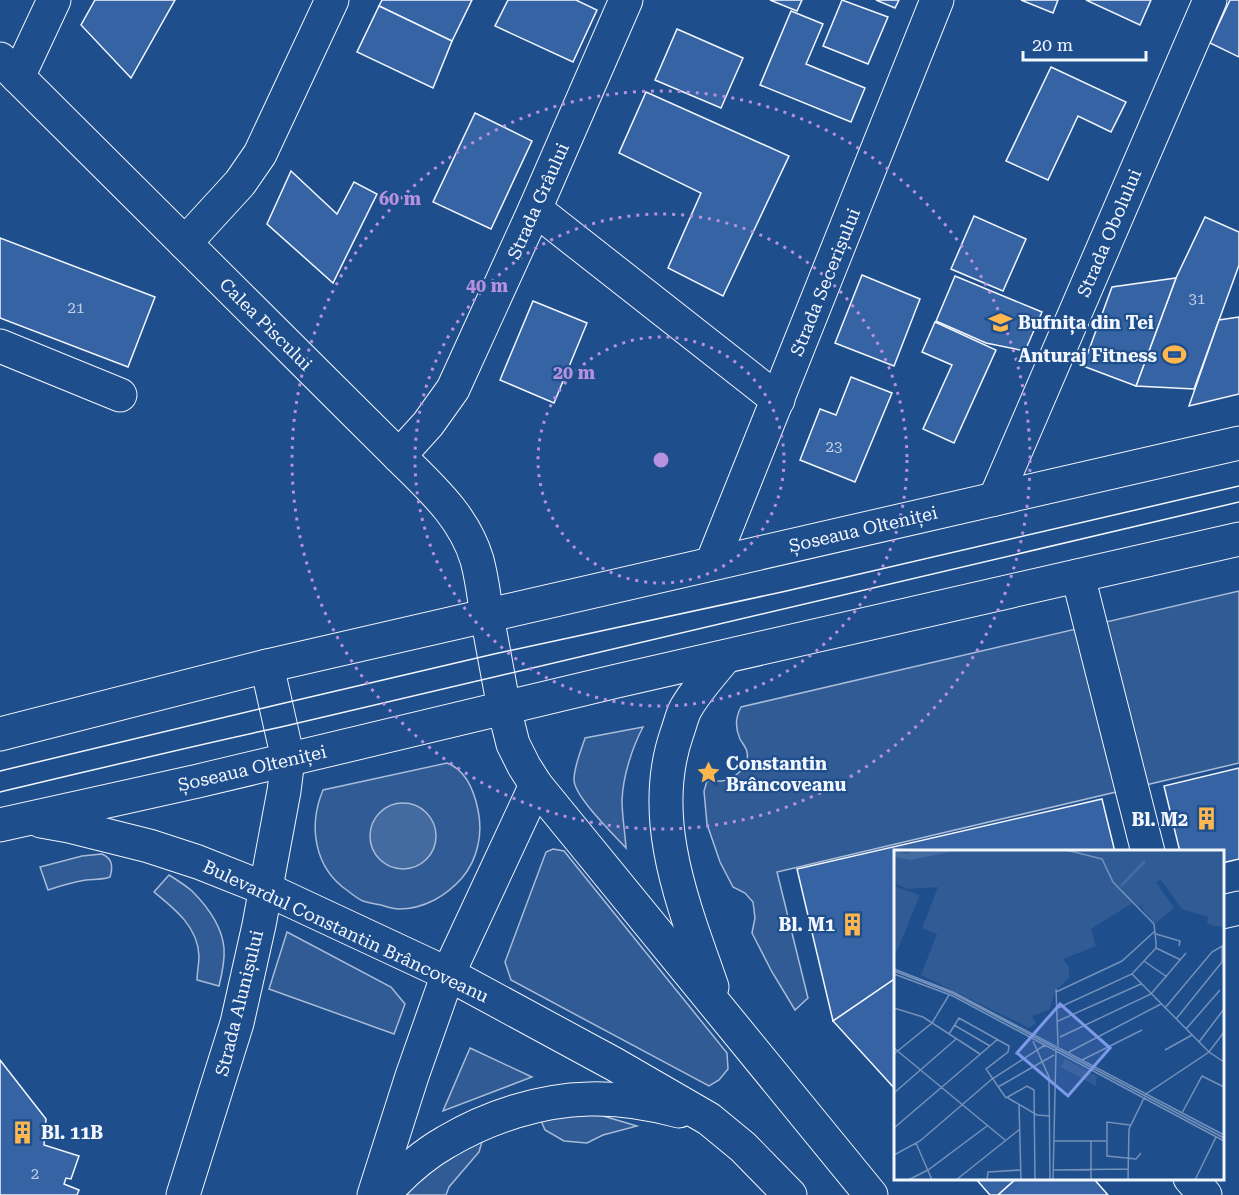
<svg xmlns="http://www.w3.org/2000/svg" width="1239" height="1195" viewBox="0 0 1239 1195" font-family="'Roboto Serif',serif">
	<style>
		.green { fill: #305b95; stroke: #a8bbd7; stroke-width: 1.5 }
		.water { fill: #446ba0; stroke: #a8bbd7; stroke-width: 1.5 }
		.building { fill: #3563a3; stroke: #f2f6ff; stroke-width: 1.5 }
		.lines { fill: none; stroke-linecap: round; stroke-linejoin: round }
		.minor-casing { stroke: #f2f6ff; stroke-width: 35 }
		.major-casing { stroke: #f2f6ff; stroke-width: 35 }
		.minor { stroke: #1f4e8c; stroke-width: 33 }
		.major { stroke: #1f4e8c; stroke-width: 33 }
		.tram { stroke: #f2f6ff; stroke-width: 1.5 }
		.ring { fill: none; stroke: #b691df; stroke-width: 3; stroke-dasharray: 3 6 }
		.labels { text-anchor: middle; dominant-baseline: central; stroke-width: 4.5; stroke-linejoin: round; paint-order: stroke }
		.number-label { font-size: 15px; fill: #c3d1e8 }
		.street-label { font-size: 18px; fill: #f2f6ff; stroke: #1f4e8c }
		.poi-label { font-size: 18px; font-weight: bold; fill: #f2f6ff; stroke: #1f4e8c; text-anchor: start }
		.inset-river { fill: none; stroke: #446ba0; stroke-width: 3 }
		.inset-road { fill: none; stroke: #7391ba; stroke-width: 1.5 }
		.view { fill: #7d9aea; fill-opacity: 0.15; stroke: #7d9aea; stroke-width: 3 }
		.inset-edge { fill: none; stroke: #f2f6ff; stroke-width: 3 }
		.centre { fill: #b691df; stroke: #1f4e8c; stroke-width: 3 }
		.ring-label { font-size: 18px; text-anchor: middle; font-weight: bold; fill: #b691df; stroke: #1f4e8c; stroke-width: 4.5; stroke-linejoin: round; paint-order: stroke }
	</style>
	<rect width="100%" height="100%" fill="#1f4e8c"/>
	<!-- green -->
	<g class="green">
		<path d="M1239,591V763L777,872L808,998L795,1010L772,972L752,933L755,918L753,902L745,893L733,887L720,862L707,824L704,791L707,781C712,781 717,781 722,781C735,779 750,766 747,752C746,747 742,743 740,739C735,728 735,718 741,707Z"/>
		<path d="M643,727C632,748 623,776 622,800C622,816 625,832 626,848C614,835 574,796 574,780C574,766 581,751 585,738Z"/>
		<path d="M447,763C466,770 474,790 478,810C483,833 478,859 462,878C446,896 424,909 399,909C393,909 387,907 381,905C375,904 369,903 363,901C358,899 353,895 348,891C314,868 308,826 323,790Z"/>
		<path d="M553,849L564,851L727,1053L728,1069L719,1080L709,1086L511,980L505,962L546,852Z"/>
		<path d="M102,854C113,859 113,867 110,877C102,880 94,879 86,880C73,882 60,886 48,890L40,867L82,856Z"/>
		<path d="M169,875C177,880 185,885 192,891C207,906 222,927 224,948C225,961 222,974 219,986L197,980C197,973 199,964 199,956C198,927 175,909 154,892Z"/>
		<path d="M287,932L391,987L405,1004L394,1034L269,989Z"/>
		<path d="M470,1048L532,1077L443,1111Z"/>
		<path d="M593,1113L637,1126L603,1135L587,1143L564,1141L545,1130L539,1116Z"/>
		<path d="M486,1128L479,1152L449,1187L446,1195H407L416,1180Z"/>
	</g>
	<!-- water -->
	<circle class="water" cx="403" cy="836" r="33"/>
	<!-- building -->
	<g class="building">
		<path d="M95,0H175L131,78L81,25Z"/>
		<path d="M382,0H472L452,41L379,6Z"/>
		<path d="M508,0H576L597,10L573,62L495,26Z"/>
		<path d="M770,0H802L797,11Z"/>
		<path d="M842,0L888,17L868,64L823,46Z"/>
		<path d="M876,0H899L895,8Z"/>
		<path d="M1021,0H1058L1053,13Z"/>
		<path d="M1086,0H1151L1140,25Z"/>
		<path d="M1230,0H1239V57L1210,43Z"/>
		<path d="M379,6L452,41L433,88L357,52Z"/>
		<path d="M791,11L823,24L806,64L865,88L851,122L760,85Z"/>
		<path d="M677,29L743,58L721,108L655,80Z"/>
		<path d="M1051,67L1126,102L1111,132L1078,116L1048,180L1006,161Z"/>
		<path d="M646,92L789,156L723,296L668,268L701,193L619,153Z"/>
		<path d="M475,113L532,141L491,229L433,202Z"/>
		<path d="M291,171L337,214L354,182L377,194L333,283L267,224Z"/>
		<path d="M974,216L1026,239L1003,291L951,269Z"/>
		<path d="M1205,217L1239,232V265L1194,389L1136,386L1176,278Z"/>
		<path d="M0,238L155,297L128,367L0,318Z"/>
		<path d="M862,275L920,299L894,366L835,343Z"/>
		<path d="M955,276L1042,312L1025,351L986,343L936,321Z"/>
		<path d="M1176,278L1136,386L1083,366L1112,287Z"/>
		<path d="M533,301L587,323L554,403L500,380Z"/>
		<path d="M1239,317V394L1189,406L1219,320Z"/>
		<path d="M935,322L996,350L954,443L923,429L952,365L922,352Z"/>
		<path d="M851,377L892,393L855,482L800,460L820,409L836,415Z"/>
		<path d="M1239,768V859L1222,863V852H1180L1164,786Z"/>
		<path d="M1102,799L1115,852H896V978L833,1021L797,869Z"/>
		<path d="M896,978V1090L833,1021Z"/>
		<path d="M0,1060L46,1119L44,1145L79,1156L71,1179L66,1178L64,1184L79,1190L77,1195H0Z"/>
		<path d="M975,1178H1017L998,1195H990Z"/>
		<path d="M1017,1178H1093L1108,1195H998Z"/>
	</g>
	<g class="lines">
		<defs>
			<g id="minor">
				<path d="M0,59L399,456C430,487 464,516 477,560C482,578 484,597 487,616"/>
				<path d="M18,77L54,0"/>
				<path d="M535,209L778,400"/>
				<path d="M185,243L240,183L260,154L332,0"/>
				<path d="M0,346L120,395"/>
				<path d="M399,456L428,424L453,389L535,209L626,0"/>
				<path d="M995,499L1210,0"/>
				<path d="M712,563L937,0"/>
				<path d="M1078,576L1148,852"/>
				<path d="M1222,912L1239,908"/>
				<path d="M1190,1178L1205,1195"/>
				<path d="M183,1195L237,1023L259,925L284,791L288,759L267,666"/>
				<path d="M374,1195L412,1076L448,974L536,785"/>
			</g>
			<g id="major">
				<path d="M487,616L504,708L513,744L524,766L536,785L871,1195"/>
				<path d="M0,734L267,666L1239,443"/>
				<path d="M41,821L69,826L149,846L198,862L266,889L448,974L614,1064L709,1119L743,1147L790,1195"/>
				<path d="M0,825L198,781L617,681L1239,539"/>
				<path d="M712,987C684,906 647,819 677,733C680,725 682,715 686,708C697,689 712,673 725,657"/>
				<path d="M383,1195C400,1176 423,1155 446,1142C488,1117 540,1100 589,1099C619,1098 650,1103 679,1111"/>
			</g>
		</defs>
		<!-- minor casing -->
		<use href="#minor" class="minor-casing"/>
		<!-- major casing -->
		<use href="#major" class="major-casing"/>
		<!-- minor -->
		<use href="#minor" class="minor"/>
		<!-- major -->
		<use href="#major" class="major"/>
		<!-- tram -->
		<g class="tram">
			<path d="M0,771L276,705L494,654L782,592L1239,486"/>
			<path d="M0,792C94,770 187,747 281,727L1239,502"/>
		</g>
	</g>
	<!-- distance rings -->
	<g class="ring">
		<circle cx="661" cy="460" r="123"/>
		<circle cx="661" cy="460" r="246"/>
		<circle cx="661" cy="460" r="369"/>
	</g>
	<!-- icons -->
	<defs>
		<symbol id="school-bare" viewBox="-9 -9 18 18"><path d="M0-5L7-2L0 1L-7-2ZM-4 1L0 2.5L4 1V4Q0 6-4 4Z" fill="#ffb74d" stroke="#1f4e8c" stroke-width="2.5" paint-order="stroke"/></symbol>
		<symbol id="stadium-bare" viewBox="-9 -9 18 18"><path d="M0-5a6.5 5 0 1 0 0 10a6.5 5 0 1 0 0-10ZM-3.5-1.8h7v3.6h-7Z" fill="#ffb74d" stroke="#1f4e8c" stroke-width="2.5" paint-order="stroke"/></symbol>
		<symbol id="sight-bare" viewBox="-9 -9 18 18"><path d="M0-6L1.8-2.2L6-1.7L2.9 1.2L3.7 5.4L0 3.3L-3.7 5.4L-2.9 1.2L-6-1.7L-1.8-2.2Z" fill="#ffb74d" stroke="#1f4e8c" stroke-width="2.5" paint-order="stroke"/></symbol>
		<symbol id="building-bare" viewBox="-9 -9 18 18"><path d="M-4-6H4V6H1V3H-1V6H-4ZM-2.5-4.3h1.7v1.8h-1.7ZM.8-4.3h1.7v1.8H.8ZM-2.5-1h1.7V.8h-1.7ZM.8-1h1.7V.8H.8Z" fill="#ffb74d" stroke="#1f4e8c" stroke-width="2.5" paint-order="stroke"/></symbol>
	</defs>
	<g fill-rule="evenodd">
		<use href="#school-bare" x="984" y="306" width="33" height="33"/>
		<use href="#stadium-bare" x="1158" y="338" width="33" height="33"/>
		<use href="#sight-bare" x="692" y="756" width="33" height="33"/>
		<use href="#building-bare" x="1190" y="802" width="33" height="33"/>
		<use href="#building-bare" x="836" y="908" width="33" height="33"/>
		<use href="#building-bare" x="6" y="1116" width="33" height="33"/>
	</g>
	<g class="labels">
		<!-- number labels -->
		<g class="number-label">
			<text x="1197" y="299">31</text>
			<text x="76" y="308">21</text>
			<text x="834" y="447">23</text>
			<text x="35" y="1174">2</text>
		</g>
		<!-- street labels -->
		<g class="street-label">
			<text transform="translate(538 201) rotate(-66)">Strada Grâului</text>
			<text transform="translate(1109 233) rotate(-67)">Strada Obolului</text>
			<text transform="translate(825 282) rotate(-68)">Strada Secerișului</text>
			<text transform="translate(266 324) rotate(45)">Calea Piscului</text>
			<text transform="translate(863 529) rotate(-13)">Șoseaua Olteniței</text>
			<text transform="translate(252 768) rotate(-13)">Șoseaua Olteniței</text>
			<text transform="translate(346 931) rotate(25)">Bulevardul Constantin Brâncoveanu</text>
			<text transform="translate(239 1003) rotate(-76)">Strada Alunișului</text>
		</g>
		<!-- poi labels -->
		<g class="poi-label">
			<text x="1018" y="322">Bufnița din Tei</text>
			<text x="1157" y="355" text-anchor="end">Anturaj Fitness</text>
			<text x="726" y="763">Constantin<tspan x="726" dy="21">Brâncoveanu</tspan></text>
			<text x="1188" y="819" text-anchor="end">Bl. M2</text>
			<text x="835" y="924" text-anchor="end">Bl. M1</text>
			<text x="41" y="1132">Bl. 11B</text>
		</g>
	</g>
	<!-- overview -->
	<g transform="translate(894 850)">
		<rect width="330" height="330" fill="#1f4e8c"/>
		<path d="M0,0H330V77L320,76L313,73L314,67L288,59L267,30L262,32L280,58L261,74L247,57L251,53L245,57L240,52L197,79L202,96L169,109L175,117V128L161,141L155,160L138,166L142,173L135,178L27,125L43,84L28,78L44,37L14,39L0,33ZM0,36L26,45L3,101L0,100ZM171,209L203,226L202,236L167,217L163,223Z" fill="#305b95"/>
		<path d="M0,0L13,4L18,0H66L16,10L0,7Z" fill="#446ba0"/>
		<path class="inset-river" d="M227,36L251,11"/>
		<path class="inset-road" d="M262,84L286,91L285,96M262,98L287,110M250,111L273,127M0,119L59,142L330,285M0,121L60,144L330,288M0,124L59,146L330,291M238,124L315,202L330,212M162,139L164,196M162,142L228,111L261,81M0,158L29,167L86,204M164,158L238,124L262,98V92L260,74L219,32L208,9L172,0M271,158L318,102L330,95M282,169L328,112V96M164,171L247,134M60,175L96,196M292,179L326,140M55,184L65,168L115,196L114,202L92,219L112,248M166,187L257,144L292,103M139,191L155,227L156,330M305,192L330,159M0,198L111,290M271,200L298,185M175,202L267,154M0,204L38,173L55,145M188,210L248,180M104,237L160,205M0,243L62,189M112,248L133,236L140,240L141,330M114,248L143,265L156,266M125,254L127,330M288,263L308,226L330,237M236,275L213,272V306L242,309L247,303M0,278L104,189M160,291H212M197,291V330M22,293L38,330M0,305L26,291L98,229L151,195M159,320L234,319M14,330L34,320L93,276M62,330L126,279M93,330L94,322L126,320M159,330L162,199M234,330L235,279L252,244L315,202L330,182M301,330L322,287"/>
		<path class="view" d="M166,154L216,198L174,246L123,203Z"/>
		<rect width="330" height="330" class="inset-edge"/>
	</g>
	<circle cx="661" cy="460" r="9" class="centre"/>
	<g class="ring-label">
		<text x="400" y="205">60 m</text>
		<text x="487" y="292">40 m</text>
		<text x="574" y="379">20 m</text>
	</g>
	<!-- scale -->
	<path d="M1023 51v9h123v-9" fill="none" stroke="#f2f6ff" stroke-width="3"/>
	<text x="1032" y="51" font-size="18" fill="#f2f6ff" stroke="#1f4e8c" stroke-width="4.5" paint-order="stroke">20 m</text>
</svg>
